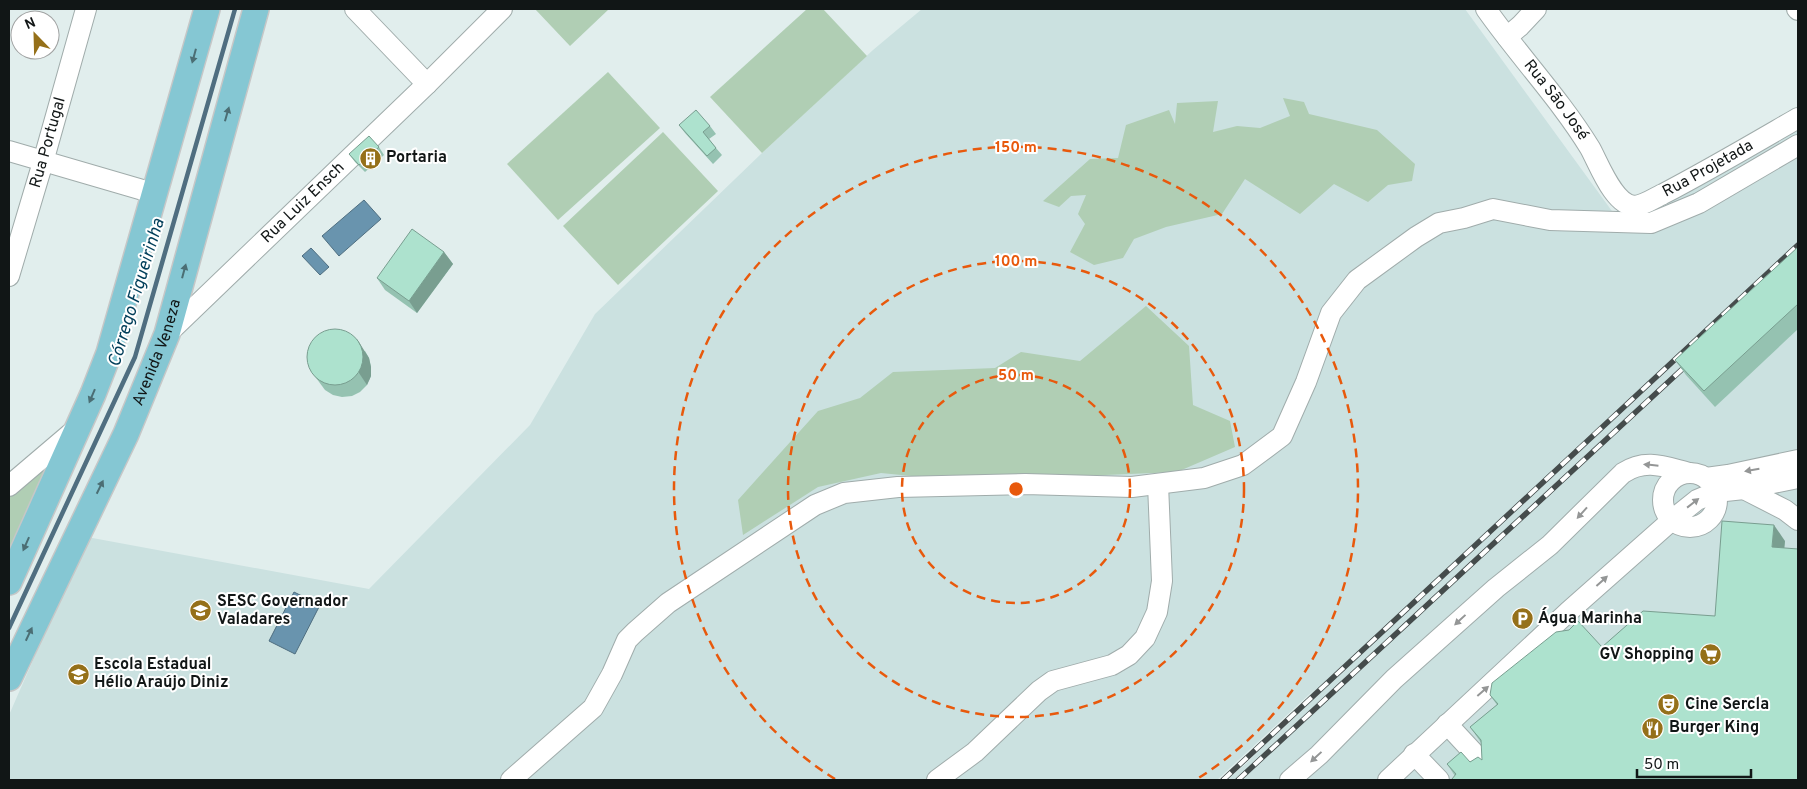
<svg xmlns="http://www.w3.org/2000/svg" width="1807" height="789" viewBox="0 0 1807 789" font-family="Overpass,sans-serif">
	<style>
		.built { fill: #cbe1e0 }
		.green { fill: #b0ceb4 }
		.water { fill: #6994ae; stroke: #4f6e80 }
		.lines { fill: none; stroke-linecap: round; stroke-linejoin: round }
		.stream { stroke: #4f6e80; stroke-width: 4.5 }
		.minor-casing { stroke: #a0acab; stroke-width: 22 }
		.major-casing { stroke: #c6c7c7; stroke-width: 28 }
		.minor { stroke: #fff; stroke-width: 20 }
		.major { stroke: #85c7d3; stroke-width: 25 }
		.rail-casing { stroke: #454c4c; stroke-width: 5.5 }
		.rail { stroke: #fff; stroke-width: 4; stroke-dasharray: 11; stroke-linecap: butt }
		.wall { fill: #95c2b1 }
		.shaded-wall { fill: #799e90 }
		.building { fill: #ade2ce; stroke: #799e90 }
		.oneway { fill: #4b6e74 }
		.oneway2 { fill: #949696 }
		.ring { fill: none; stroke: #e8590c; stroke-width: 2.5; stroke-dasharray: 9 6 }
		.labels { text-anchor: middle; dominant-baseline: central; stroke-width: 4; stroke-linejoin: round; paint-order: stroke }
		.street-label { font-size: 16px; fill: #111616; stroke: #fff }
		.poi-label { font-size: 16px; font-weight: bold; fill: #111616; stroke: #fff; text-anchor: start }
		.water-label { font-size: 18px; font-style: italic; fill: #023f5a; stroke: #fff }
		.centre { fill: #e8590c; stroke: #fff; stroke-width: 2.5 }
		.ring-label { font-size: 15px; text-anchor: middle; font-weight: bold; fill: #e8590c; stroke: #fff; stroke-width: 4; stroke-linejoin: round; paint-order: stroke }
	</style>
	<rect width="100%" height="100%" fill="#e1eeed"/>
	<!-- built -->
	<path class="built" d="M922,9H1465L1617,218L1798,129V780H1227L1249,761L1315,689L1217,780H9V715L87,537L369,589L530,425L595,314L762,153L873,50Z"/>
	<!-- green -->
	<g class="green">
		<path d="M535,9H609L570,46Z"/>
		<path d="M807,9H823L867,56L762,153L710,97Z"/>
		<path d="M608,72L660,128L558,220L507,164Z"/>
		<path d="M1283,98L1304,102L1309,114L1377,130L1415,164L1412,181L1388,185L1368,202L1334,184L1300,214L1245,179L1222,214L1166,227L1134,239L1123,258L1094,265L1070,252L1085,224L1078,214L1086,195L1071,196L1059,207L1043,201L1090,159L1118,158L1126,125L1169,110L1175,124L1177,103L1218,101L1213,132L1237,126L1260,128L1290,116Z"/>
		<path d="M663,132L718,191L618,285L563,226Z"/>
		<path d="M1146,306L1189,346L1193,405L1230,421L1235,447L1177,472L962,481L881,473L818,487L743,535L738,500L818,411L860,398L893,372L995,368L1021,352L1080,361Z"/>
		<path d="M62,449L9,565V494Z"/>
	</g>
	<!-- water -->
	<g class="water">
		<path d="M364,200L381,219L339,256L322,236Z"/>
		<path d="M311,248L329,267L320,275L302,256Z"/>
		<path d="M294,592L320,605L295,654L269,641Z"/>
	</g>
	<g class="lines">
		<!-- stream -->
		<path class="stream" d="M9,628L135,357L235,9"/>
		<defs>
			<g id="minor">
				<path d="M355,9L427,84"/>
				<path id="s1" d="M1486,9C1519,56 1560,99 1590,148C1599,164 1614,206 1635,206C1645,205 1654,198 1663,194C1709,170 1753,144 1798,118"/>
				<path d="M1797,9L1798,10"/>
				<path d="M1507,37L1520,26L1536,9"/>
				<path d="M9,151L153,193"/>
				<path id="s2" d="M9,276L43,162L86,9"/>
				<path id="s3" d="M167,334L427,84L502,9"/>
				<circle cx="1690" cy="500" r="27"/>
				<path d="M1706,478L1728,475L1798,460"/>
				<path d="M9,486L76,429"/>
				<path d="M1744,489L1785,510L1798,520"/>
				<path d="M1447,724L1486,766L1470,780"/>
				<path d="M1414,754L1439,780"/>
				<path d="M511,780L593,708L612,674L627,640L635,632L668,603L815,505L844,493L898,487L1025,484L1132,487L1204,478L1243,465L1282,436L1306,382L1331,313L1357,280L1416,237L1439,223L1464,218L1493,209L1550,220L1651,223L1699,203L1798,145"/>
				<path d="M937,780L975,752L1039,691L1053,681L1112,665L1129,655L1145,638L1157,612L1162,581L1158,484"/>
				<path d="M1290,780L1319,755L1394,679L1496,588L1550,545L1623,473C1646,458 1665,467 1689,473"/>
				<path d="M1388,780L1568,612L1672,520L1697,500L1716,492L1744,489L1798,478"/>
			</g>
			<g id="major">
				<path d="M9,582L93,394L109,353L207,9"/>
				<path id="s4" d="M9,678L126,434L167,334L256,9"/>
			</g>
		</defs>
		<!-- minor casing -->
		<use href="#minor" class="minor-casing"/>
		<!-- major casing -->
		<use href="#major" class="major-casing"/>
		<!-- minor -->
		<use href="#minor" class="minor"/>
		<!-- major -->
		<use href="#major" class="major"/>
		<defs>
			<g id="rail">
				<path d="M1223,780L1798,245"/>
				<path d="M1238,780L1691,361"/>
			</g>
		</defs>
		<!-- rail casing -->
		<use href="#rail" class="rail-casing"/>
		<!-- rail -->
		<use href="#rail" class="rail"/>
	</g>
	<!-- wall -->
	<g class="wall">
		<path d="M679,125L710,126L716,134L709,139L716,148L722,155L713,164L685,133Z"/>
		<path d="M379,147L384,155L365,172L355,162L349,154Z"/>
		<path d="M1798,247V329L1715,407L1686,375L1675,360Z"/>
		<path d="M444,252L453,264L417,313L385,290L377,278Z"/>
		<path d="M365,351L369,358L371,367V376L367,385L360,392L352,396L342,397L333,395L325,390L311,371Z"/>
		<path d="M1785,541L1784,548L1798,780L1455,776L1447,764L1482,760V744L1470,727L1497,705L1490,695L1602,647L1715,616Z"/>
	</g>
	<!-- shaded-wall -->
	<g class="shaded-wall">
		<path d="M444,252L453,264L417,313L409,301Z"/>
		<path d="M357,339L369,358L371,367V376L367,385L359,373Z"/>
		<path d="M1774,525L1785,541L1783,562L1772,547Z"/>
	</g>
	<!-- building -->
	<g class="building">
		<path d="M696,110L710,126L703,132L716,148L707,156L679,125Z"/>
		<path d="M369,136L379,147L359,165L349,154Z"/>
		<path d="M412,229L444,252L409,301L377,278Z"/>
		<path d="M1798,247V304L1704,391L1675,360Z"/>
		<circle cx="335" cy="357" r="28"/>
		<path d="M1722,521L1774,525L1772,547L1798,549V780H1452V779L1456,774L1447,764L1461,752L1470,762L1478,757L1482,760L1481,740L1470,727L1498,704L1490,695L1492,683L1556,632L1569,630L1578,621L1602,647L1643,611L1715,616Z"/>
	</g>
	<!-- one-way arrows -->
	<defs><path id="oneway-solid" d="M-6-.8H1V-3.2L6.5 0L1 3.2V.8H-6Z" transform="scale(1.25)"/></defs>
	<g class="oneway">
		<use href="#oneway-solid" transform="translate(194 56) rotate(105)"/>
		<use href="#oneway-solid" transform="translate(227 114) rotate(-74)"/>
		<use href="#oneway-solid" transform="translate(184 271) rotate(-75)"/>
		<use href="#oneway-solid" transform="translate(92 396) rotate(113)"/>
		<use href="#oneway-solid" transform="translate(100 487) rotate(-64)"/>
		<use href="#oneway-solid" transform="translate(26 544) rotate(114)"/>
		<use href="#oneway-solid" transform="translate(29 634) rotate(-65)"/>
	</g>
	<g class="oneway2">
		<use href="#oneway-solid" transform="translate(1651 465) rotate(-174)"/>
		<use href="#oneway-solid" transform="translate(1752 470) rotate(170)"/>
		<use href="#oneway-solid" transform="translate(1693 503) rotate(-38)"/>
		<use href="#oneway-solid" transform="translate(1582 513) rotate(132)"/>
		<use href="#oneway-solid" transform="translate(1602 581) rotate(-42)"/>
		<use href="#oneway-solid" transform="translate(1460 620) rotate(137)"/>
		<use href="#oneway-solid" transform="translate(1483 691) rotate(-41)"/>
		<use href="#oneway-solid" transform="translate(1316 757) rotate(137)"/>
	</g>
	<!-- distance rings -->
	<g class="ring">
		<circle cx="1016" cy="489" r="114"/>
		<circle cx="1016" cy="489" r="228"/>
		<path d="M835 779A342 342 0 1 1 1197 779"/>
	</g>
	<!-- icons -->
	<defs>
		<symbol id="building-disc" viewBox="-11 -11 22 22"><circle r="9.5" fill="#957019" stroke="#fff"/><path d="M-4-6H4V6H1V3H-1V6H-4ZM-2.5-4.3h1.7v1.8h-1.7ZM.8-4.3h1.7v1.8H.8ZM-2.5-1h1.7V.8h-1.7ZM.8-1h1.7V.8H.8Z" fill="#fff"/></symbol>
		<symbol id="school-disc" viewBox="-11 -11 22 22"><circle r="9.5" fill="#957019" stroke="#fff"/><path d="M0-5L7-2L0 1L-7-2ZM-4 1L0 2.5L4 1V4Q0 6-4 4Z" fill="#fff"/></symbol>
		<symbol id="parking-disc" viewBox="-11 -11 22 22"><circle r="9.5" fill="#957019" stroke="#fff"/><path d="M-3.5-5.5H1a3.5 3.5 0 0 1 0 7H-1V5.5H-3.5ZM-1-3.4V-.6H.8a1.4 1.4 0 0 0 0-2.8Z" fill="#fff"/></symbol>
		<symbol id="supermarket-disc" viewBox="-11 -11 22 22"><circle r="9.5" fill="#957019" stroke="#fff"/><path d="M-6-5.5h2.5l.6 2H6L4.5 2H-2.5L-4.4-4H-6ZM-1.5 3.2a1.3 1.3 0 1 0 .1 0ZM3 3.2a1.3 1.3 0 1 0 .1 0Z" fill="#fff"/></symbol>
		<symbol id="theatre-disc" viewBox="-11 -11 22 22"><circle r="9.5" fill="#957019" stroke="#fff"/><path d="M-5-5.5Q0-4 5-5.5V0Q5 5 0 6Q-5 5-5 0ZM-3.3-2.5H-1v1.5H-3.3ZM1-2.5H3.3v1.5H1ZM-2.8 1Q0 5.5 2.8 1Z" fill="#fff"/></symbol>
		<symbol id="restaurant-disc" viewBox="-11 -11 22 22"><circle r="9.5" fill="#957019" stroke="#fff"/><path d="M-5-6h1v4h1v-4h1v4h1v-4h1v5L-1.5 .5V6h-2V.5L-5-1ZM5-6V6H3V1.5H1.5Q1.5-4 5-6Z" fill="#fff"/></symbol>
	</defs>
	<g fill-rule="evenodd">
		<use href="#building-disc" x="358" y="146" width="25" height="25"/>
		<use href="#school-disc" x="188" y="598" width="25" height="25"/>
		<use href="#parking-disc" x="1510" y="606" width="25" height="25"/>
		<use href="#supermarket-disc" x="1698" y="642" width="25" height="25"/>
		<use href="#school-disc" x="66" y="662" width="25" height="25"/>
		<use href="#theatre-disc" x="1656" y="692" width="25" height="25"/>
		<use href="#restaurant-disc" x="1640" y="716" width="25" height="25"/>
	</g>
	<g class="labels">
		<!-- street labels -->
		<g class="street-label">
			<text stroke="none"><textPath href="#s1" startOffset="115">Rua São José</textPath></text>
			<text stroke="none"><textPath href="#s2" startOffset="139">Rua Portugal</textPath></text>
			<text stroke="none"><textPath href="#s1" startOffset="332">Rua Projetada</textPath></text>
			<text stroke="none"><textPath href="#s3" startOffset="189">Rua Luiz Ensch</textPath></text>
			<text stroke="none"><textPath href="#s4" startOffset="358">Avenida Veneza</textPath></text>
		</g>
		<!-- poi labels -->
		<g class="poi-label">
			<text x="386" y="158">Portaria</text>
			<text x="217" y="602">SESC Governador<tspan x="217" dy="18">Valadares</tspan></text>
			<text x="1538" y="619">Água Marinha</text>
			<text x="1694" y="655" text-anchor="end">GV Shopping</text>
			<text x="94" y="665">Escola Estadual<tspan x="94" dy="18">Hélio Araújo Diniz</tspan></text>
			<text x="1685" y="705">Cine Sercla</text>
			<text x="1669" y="728">Burger King</text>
		</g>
		<!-- water labels -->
		<g class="water-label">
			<text transform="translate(137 293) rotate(-73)">Córrego Figueirinha</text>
		</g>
	</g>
	<circle cx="1016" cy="489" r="8" class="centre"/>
	<g class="ring-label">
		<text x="1016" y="152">150 m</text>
		<text x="1016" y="266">100 m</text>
		<text x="1016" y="380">50 m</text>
	</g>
	<!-- border -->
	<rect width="1807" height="789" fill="none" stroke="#111616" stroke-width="20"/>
	<!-- north arrow -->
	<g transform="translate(35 35) rotate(337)"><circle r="24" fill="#ffffff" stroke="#a0a2a2"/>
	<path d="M0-4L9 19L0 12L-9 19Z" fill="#957019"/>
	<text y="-8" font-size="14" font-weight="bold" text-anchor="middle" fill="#111616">N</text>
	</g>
	<!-- scale -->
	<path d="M1637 769v8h114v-8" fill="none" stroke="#111616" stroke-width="2.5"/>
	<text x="1644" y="769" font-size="15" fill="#111616" stroke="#ffffff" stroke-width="4" paint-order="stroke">50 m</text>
</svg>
